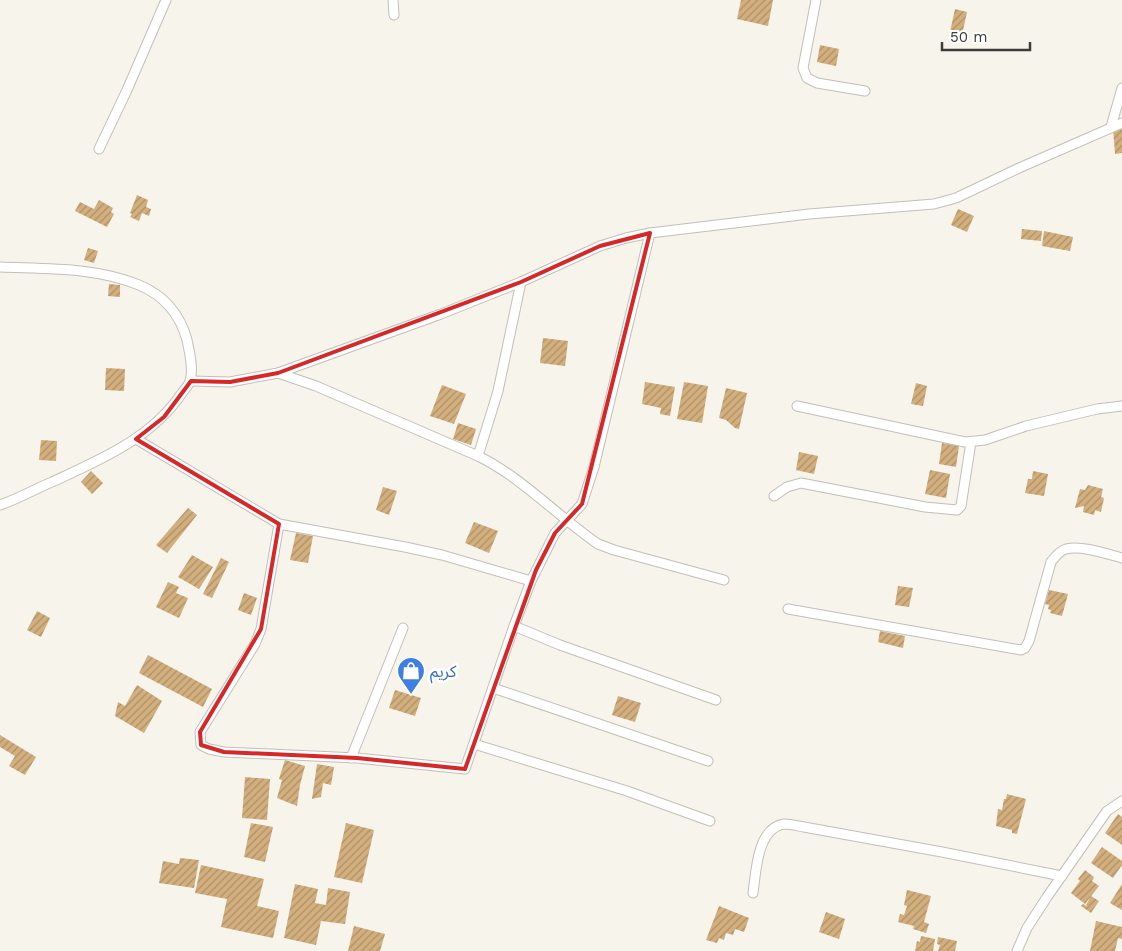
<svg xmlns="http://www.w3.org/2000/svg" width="1122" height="951" viewBox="0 0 1122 951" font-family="'Work Sans','Noto Sans Arabic',sans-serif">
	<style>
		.building { fill: url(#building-hatch) }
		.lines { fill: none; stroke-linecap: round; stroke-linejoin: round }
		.street-casing { stroke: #c2bfb9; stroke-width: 11 }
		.street { stroke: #fff; stroke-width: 9 }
		.marked { fill: none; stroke: #d62828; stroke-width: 4; stroke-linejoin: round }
		.labels { text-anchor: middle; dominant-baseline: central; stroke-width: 5; stroke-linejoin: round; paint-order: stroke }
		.shop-label { font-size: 16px; fill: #366cbe; stroke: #fff; text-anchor: start }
	</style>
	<defs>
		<pattern id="building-hatch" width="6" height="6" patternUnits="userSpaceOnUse" patternTransform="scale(1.25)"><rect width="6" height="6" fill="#d3af7e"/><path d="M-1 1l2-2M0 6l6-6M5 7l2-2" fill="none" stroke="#ac9068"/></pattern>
	</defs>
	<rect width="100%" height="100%" fill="#f7f4ec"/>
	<!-- building -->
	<g class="building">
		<path d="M741,0H773L768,26L737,19Z"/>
		<path d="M955,9L967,12L962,35L950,32Z"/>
		<path d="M820,45L839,49L836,66L817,62Z"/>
		<path d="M1122,127V153L1115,154L1113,128Z"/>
		<path d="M137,195L148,200L146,207L151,209L149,216L142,213L139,221L130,217L132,214L130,213Z"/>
		<path d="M99,200L113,208L111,212L114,214L107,227L75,211L80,202L94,209Z"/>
		<path d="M958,209L974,216L967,232L951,225Z"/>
		<path d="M1022,229L1042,231L1041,241L1021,239Z"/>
		<path d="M1044,231L1073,237L1070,251L1042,246Z"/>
		<path d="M88,248L98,251L94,263L84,260Z"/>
		<path d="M109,284L120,285V297L108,296Z"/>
		<path d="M543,338L568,341L565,366L540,363Z"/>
		<path d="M106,368L125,369L124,391L105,390Z"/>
		<path d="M645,382L675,387L670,416L660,414L661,408L642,404Z"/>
		<path d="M684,382L708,386L702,423L677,419Z"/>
		<path d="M916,383L927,386L923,406L911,404Z"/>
		<path d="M442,385L466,394L454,424L430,416Z"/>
		<path d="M726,388L747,393L739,429L735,428L726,420L719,418Z"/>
		<path d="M458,423L476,429L471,445L453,439Z"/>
		<path d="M41,440L57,441L56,461L39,460Z"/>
		<path d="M942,443L959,446L956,467L939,464Z"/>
		<path d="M799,452L818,456L814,474L796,470Z"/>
		<path d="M930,470L950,474L946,498L925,494Z"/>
		<path d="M91,471L103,483L92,494L81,482Z"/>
		<path d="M1033,471L1048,474L1044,496L1025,493L1028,479H1032Z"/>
		<path d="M1088,485L1103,489L1101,497L1104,498L1101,512L1095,510L1094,515L1083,512L1084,506L1075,508L1080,489L1085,490Z"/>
		<path d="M383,487L397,491L389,515L376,510Z"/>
		<path d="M188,508L197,515L167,553L156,545Z"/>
		<path d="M474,522L498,531L489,553L465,543Z"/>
		<path d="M296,533L313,536L308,563L290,560Z"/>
		<path d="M192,555L213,567L199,589L178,577Z"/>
		<path d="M221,558L229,562L212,598L203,594Z"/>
		<path d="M168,582L179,587L176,593L188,598L179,618L156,607Z"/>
		<path d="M898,586L913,588L909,607L895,605Z"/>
		<path d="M1049,590L1068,594L1062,616L1050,613L1051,610L1048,609L1049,605L1045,604Z"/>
		<path d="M244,593L257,598L251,615L238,610Z"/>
		<path d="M37,611L50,618L41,637L27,630Z"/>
		<path d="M880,631L905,636L903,648L878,642Z"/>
		<path d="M148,655L212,689L203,707L139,673Z"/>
		<path d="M137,685L162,701L144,733L115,716L118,702L125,706Z"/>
		<path d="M395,690L421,698L415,716L389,708Z"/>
		<path d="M618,696L641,703L635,722L612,715Z"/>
		<path d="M0,735L36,757L25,775L9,766L15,756L0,747Z"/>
		<path d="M285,760L305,766L300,785L297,806L277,798L282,780L279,779Z"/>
		<path d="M317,764L334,767L331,785L323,783L321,797L312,799Z"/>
		<path d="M245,777L270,779L267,820L242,818Z"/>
		<path d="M1007,794L1026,799L1017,834L1012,833V830L996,826L998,809L1002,810L1004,799H1006Z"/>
		<path d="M1118,814L1122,817V845L1105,833Z"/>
		<path d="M251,823L273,827L265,862L244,857Z"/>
		<path d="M346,823L374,830L362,883L334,877Z"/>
		<path d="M1102,847L1122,861V865L1113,878L1091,863Z"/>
		<path d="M180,858L199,860L194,888L159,883L163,861L179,864Z"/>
		<path d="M201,865L264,879L257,906L279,911L273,938L221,927L227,899L195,893Z"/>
		<path d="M1085,870L1094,877L1092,881L1099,886L1085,904L1071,893L1080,881L1078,879Z"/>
		<path d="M295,884L318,889L315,903L326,905L328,888L350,892L345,924L321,921L316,945L284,938Z"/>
		<path d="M1122,884V910L1110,903Z"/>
		<path d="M907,890L931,896L924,922L929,924L926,933L913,929L914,926L898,922L900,914L904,915L907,906L904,905Z"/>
		<path d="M1091,896L1099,901L1091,913L1081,906L1083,904L1088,907L1086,905Z"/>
		<path d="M719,906L749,918L744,932L735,929L733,935L726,933L724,940L719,938L717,943L706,940Z"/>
		<path d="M826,912L845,919L839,939L819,932Z"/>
		<path d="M1096,921L1122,927V939L1118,938L1115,951H1090Z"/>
		<path d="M354,926L385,934L380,951H348Z"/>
		<path d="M921,936L935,939L933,951H915L917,941L920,942Z"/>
		<path d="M938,937L957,941L955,951H938L940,945L937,944Z"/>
	</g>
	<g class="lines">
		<defs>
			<g id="street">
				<path d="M393,0L394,15"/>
				<path d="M816,0L803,68L807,78L817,83L865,91"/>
				<path d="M1111,127L1122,88"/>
				<path d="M99,149L127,90L166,0"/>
				<path d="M0,267C46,269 96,267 139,285C163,295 180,314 187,340C189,350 194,370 190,381C189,385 184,390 182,393C152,438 100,460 52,482C35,489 18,499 0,505"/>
				<path d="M521,282L498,391L478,456C523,478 557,516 598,544L614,550L724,580"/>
				<path d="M278,373L316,386L478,456"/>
				<path d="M191,381L230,382L278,373L441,314L521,282L600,246L626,238L650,233L809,214L934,204L956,198L1019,168L1122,123"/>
				<path d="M797,406L965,442L985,440L1026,426L1097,409L1122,406"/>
				<path d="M136,439L279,524L405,547L442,555L531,581"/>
				<path d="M774,496L787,487L801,483L925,507L957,510L961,506L971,442"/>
				<path d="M279,524L261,629L255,644L200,732L201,745L209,749L224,752L357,758L465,769L514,626L531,581L555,533L582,504L594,467L650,233"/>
				<path d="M788,609L1021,650L1025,648L1029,641L1051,562C1055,557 1059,551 1066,549C1081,545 1107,554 1122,558"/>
				<path d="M514,626L560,645L716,700"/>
				<path d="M493,688L708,761"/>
				<path d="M474,744L627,791L710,821"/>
				<path d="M351,758L403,628"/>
				<path d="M753,893C756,872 757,828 784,824C791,824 798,826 804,827L942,852L1062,876"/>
				<path d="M1017,951L1027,928L1047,897L1107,811L1122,801"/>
			</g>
		</defs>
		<!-- street casing -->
		<use href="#street" class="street-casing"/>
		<!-- street -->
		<use href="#street" class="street"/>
	</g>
	<!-- marked area -->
	<path class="marked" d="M650,233L582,504L555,533L536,570L465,769L357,758L224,752L201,745L200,732L261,629L279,524L136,439L164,417L191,381L230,382L278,373L521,282L600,246Z"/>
	<!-- icons -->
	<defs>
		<symbol id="shop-pin" viewBox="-11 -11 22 30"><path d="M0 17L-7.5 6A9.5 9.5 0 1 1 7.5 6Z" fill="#3f7fe0" stroke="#fff"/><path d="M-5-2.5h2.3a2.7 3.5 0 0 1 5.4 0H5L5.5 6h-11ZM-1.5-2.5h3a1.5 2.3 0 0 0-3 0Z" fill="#fff"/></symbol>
	</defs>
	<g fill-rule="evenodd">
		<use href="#shop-pin" x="395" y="655" width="32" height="43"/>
	</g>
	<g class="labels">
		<!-- shop labels -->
		<g class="shop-label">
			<text x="430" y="671">كريم</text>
		</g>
	</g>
	<!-- scale -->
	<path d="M942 42v8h88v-8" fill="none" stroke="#3c3b38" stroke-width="2.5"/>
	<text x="950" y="42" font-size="15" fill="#3c3b38" stroke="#ffffff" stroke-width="4" paint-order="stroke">50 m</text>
</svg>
